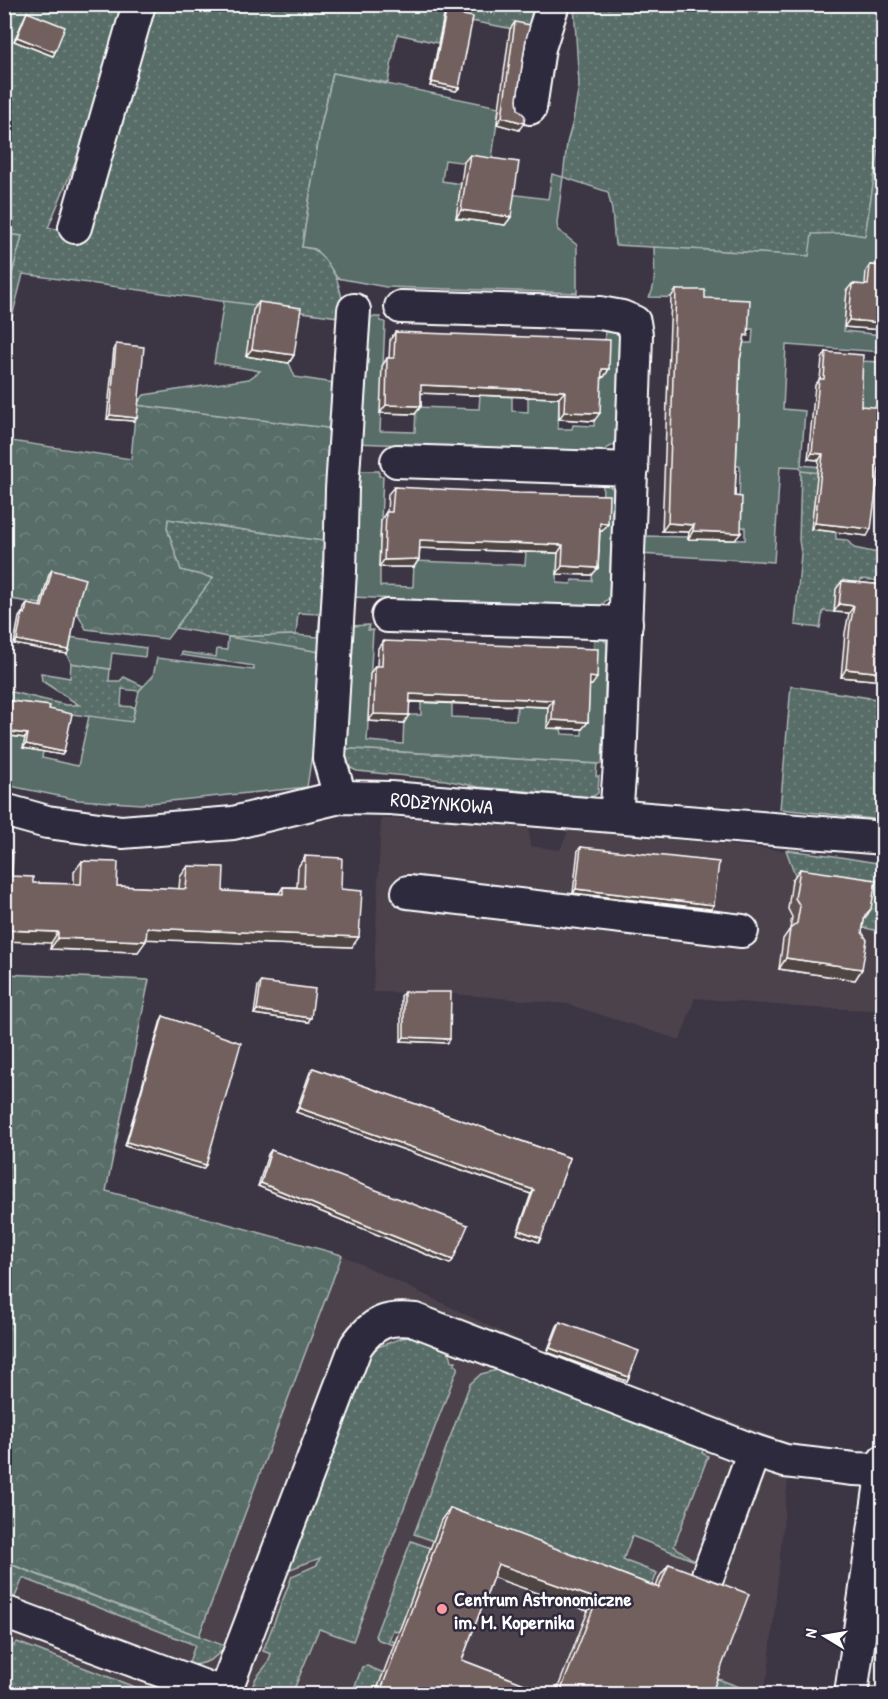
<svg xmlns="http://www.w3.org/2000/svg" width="888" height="1699" viewBox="0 0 888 1699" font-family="'Patrick Hand',sans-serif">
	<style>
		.built { fill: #4c424c }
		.grass { fill: url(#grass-dots); stroke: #acb6b3; stroke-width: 1.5 }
		.forest { fill: url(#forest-crowns); stroke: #acb6b3; stroke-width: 1.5 }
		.garden { fill: #586d67; stroke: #acb6b3; stroke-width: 1.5 }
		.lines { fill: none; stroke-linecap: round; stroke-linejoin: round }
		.minor-casing { stroke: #fff; stroke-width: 36 }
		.minor { stroke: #2f2a3d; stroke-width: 32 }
		.wall { fill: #625352; stroke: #fff; stroke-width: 1.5 }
		.shaded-wall { fill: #504442; stroke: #fff; stroke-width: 1.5 }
		.building { fill: #72615f; stroke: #fff; stroke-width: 1.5 }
		.poi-dot { fill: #ff9aa2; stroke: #2f2a3d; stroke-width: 2 }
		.labels { text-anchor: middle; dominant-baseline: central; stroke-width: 5; stroke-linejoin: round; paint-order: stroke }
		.street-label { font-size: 20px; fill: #fff; stroke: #2f2a3d }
		.poi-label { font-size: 20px; font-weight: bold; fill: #fff; stroke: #2f2a3d; text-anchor: start }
	</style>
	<defs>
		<pattern id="grass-dots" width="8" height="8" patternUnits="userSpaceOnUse" patternTransform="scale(1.5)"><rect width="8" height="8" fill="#586d67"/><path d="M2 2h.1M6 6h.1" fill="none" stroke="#71837e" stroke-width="1.8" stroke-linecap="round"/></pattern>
		<pattern id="forest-crowns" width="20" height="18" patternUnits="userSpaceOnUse" patternTransform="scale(1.5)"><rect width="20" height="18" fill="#586d67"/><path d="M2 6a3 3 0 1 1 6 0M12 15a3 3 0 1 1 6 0" fill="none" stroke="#71837e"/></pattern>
	</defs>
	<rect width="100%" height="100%" fill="#3c3544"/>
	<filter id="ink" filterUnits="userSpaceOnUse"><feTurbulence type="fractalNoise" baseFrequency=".0167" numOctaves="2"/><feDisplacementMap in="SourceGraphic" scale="12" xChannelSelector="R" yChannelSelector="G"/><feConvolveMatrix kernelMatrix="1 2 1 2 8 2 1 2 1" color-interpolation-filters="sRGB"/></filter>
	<g filter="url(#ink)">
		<!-- built -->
		<g class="built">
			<path d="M443,818L529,828L530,846L560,850L569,829L828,855L883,864L884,980L881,983L877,1010L809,1008L695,998L680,1040L567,1004L453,994L373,992L381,819Z"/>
			<path d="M342,1255L538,1349L793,1444L788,1479L768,1675L761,1694H5L4,1562L199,1636Z"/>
		</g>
		<!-- grass -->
		<g class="grass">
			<path d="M5,5H122L83,143L48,228L84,231L152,5H545L535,33L444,16L438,43L397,34L388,83L333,73L320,130L302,247C307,248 313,248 316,251C338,266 341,294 346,318L23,274L10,325L5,307V300L22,236L5,234Z"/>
			<path d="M574,5H883V121L865,236L846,233L809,256L615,245L612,210L608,192L563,177L567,143L573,121L579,85Z"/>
			<path d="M801,471L883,479V491L879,487L835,482L836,539L847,540L854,548L883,554V581L861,579L859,591L834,612L823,611L820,628L795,625L801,553L799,540Z"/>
			<path d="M168,519L330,542L326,598L320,614L298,613L296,635L228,637L175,628L212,578L181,571L167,528Z"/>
			<path d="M71,663L110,669L109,681H120L124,677L143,686L139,691L122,689L121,706L135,707L132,723L5,704L4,690L66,705H79L42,681L41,673L70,678Z"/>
			<path d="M791,686L883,700V820L780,809Z"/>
			<path d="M338,748L597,764L596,776H599L598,793L592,797L479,787L445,780L357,771C343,765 342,762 338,748Z"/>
			<path d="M786,850L828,855L883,864V932L857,926L797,880Z"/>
			<path d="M416,1336C430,1341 450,1343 452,1361H456L455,1365L458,1367L353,1641L319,1629L292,1694H249L256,1678L268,1663L271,1654L263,1651L292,1576L317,1565L320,1558L285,1571L366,1358L378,1347L402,1338Z"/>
			<path d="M497,1370L704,1447L702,1453L708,1456L674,1546L695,1561L632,1536L623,1560L657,1573L642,1612L442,1521L434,1541L414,1534L470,1384L481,1374Z"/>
			<path d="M411,1541L431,1548L399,1632L393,1630L389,1640L395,1642L394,1645L379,1640L375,1636Z"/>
			<path d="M4,1562L225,1646C215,1660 204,1665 188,1665L195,1645L23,1578L14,1599L5,1594Z"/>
			<path d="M17,1642L153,1694H7L9,1688L5,1686V1654Z"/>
			<path d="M367,1666L384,1673L375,1694H352L362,1667Z"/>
			<path d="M713,1677L747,1690L745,1694H707Z"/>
		</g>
		<!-- forest -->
		<g class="forest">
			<path d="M136,405L336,429L330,542L168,519L167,528L181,570L213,578L167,639L86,629L76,610L5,598V440L131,459Z"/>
			<path d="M326,598L324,674L228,637L296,635L318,637L320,614Z"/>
			<path d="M5,974L149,980L106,1191L342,1255L199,1636L5,1562Z"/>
		</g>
		<!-- garden -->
		<g class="garden">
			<path d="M333,73L499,107L491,166L445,160L442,181L461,184L456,218L510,194L548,199L552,174L563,177L557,223L558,230L577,245V293L386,287L337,278L328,264L315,249L302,247L320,130Z"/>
			<path d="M883,121V273L864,291L846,290L847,292L844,331L883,335V352L786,345L783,409L805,411L801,465L883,473V479L801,471L800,467L780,466L774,562L639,554L644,536L688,537V539L745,540V527H741L742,506L739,505L740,466H731L740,368V343H752L753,329H748L749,308L699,298L649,297C657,288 654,260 654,247L809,256L812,234L846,233L865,236Z"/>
			<path d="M5,234L22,236L5,300L4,234Z"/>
			<path d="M224,301L297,311L246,356L289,363L295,377L340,384L336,429L136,405L144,395L249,379L260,371L214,363Z"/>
			<path d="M362,317H380V321L385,322L380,431L415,432L416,407L479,409L480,395L512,397V411L528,412V397L559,398L558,429H572L573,425L594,426L596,376H604L605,325L610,326L619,336L615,444L601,452L354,443Z"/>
			<path d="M858,361L883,362V427L856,408Z"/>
			<path d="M353,471H379V476H383L379,567H380V586L413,587L414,561L525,565L526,552L558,553L557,583L571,584L572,580L592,581L595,531H602L603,480H604L613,489L609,598L599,607L351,597Z"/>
			<path d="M369,625L368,630H373L367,741L403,744L404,715H421V702L452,703V717L516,720L517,706L548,707L547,728L561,729L562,734L582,735L584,685H592L594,634H598L607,643L602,764L338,748L349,626Z"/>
			<path d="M69,637L146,648L145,657L112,653L110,669L71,663L67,654Z"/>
			<path d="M228,637L326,653L324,674L307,787L141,804L78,800L5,785V721L43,751L42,758L78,766L89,716L132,722L139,691L153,676L157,658L254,670V666L181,655L182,652L216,657L217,649L227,650Z"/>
		</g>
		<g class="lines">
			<defs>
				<g id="minor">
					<path d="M530,108L539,48L553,4"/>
					<path d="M75,227L139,4"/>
					<path d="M401,307L600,313L622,317L634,322L636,335L634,393L620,765L616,816"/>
					<path d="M397,461L632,469"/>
					<path d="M388,616L626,623"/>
					<path d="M340,797L329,758L340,571L342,489L354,310"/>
					<path id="s1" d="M4,810L47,822L122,832L233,823L340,797L390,798L884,838"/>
					<path d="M408,892L742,931"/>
					<path d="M708,1575L754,1451"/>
					<path d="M4,1612L224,1694L356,1346C373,1322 387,1317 415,1320L754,1451L785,1461L854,1469L882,1470"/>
					<path d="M851,1694L884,1461"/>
				</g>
			</defs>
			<!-- minor casing -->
			<use href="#minor" class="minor-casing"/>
			<!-- minor -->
			<use href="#minor" class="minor"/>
		</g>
		<!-- wall -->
		<g class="wall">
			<path d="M27,12L55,52L53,56L14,41L25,16Z"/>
			<path d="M446,12L459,88L456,91L430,86L444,16Z"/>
			<path d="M515,22L526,39L517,99L519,130L497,124L510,29Z"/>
			<path d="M470,155L511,217L505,225L456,218L464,162Z"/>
			<path d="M870,265L884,266V330L844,327L847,290L852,284L865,285L866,271Z"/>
			<path d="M676,290L705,298L743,342L740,360L735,496V540L688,539L689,532L662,531L671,297Z"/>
			<path d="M259,302L294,355L289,363L246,356L253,310Z"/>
			<path d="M395,332L609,369L604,377H602L594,421L559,419V398L421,393V406L415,414L380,413L382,366L387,358H389L390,340Z"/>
			<path d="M116,344L134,421L107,419L114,348Z"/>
			<path d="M826,352L861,406L867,536L811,529L819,460L808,459L815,385L820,379L822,359Z"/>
			<path d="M394,487L608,524L602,531H600L598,568L592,575L557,574L558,553L420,548L419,559L414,567H379L381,520L386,512H387L388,494Z"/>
			<path d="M52,570L78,602L67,654L14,644L19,617L22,613H23L24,608L27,604L40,607L49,574Z"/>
			<path d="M842,581L884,585V681L841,677L845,633L849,613L834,612L836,589Z"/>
			<path d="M383,641L592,685H589L588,722L582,729L547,728L548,707L410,702L404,723L368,721L370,674L375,666H377L378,648Z"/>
			<path d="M4,700L49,709L64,752L62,755L23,748L25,738L4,735Z"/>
			<path d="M581,847L711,909L573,893L578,850Z"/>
			<path d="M305,856L341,889L352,947L146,939L138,952L50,949L51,943L12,876L33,883L74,884V872L82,861L117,886L179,889L180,877L188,866L223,891L279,893L283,887H297L298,867Z"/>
			<path d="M800,869L871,909L864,920L862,932V969L855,980L779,969L783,939L790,929L792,917L788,909L792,880Z"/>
			<path d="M261,982L308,1022L254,1014L258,986Z"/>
			<path d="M404,992L448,1043L401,1041V996Z"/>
			<path d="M163,1016L203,1169L125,1146L161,1020Z"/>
			<path d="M313,1068L570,1158L539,1242L517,1234L531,1194L296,1112L310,1072Z"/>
			<path d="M271,1150L450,1264L258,1186L268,1154Z"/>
			<path d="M560,1322L629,1377L627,1381L547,1352L557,1326Z"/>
			<path d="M450,1508L656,1587L660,1576L669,1564L711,1695H555L588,1611L493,1577L462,1660L553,1695H375L441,1520Z"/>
		</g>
		<!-- shaded-wall -->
		<g class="shaded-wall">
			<path d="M17,37L55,52L53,56L14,41Z"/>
			<path d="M432,82L459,88L456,91L430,86Z"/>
			<path d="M502,117L524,123L519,130L497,124Z"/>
			<path d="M461,210L511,217L505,225L456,218Z"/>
			<path d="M849,320L884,323V330L844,327Z"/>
			<path d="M252,349L294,355L289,363L246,356Z"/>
			<path d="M602,369H609L604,377L597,376Z"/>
			<path d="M421,385L565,391L559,398L416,393Z"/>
			<path d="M386,405L421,406L415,414L380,413Z"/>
			<path d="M564,412L600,413L594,421L559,419Z"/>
			<path d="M110,415L137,418L134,421L107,419Z"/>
			<path d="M812,453L823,454L819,460L808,459Z"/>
			<path d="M600,523L608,524L602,531H595Z"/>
			<path d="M668,523L694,525L689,532L662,531Z"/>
			<path d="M815,523L871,529L867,536L811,529Z"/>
			<path d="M693,531L741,533L735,540L688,539Z"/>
			<path d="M420,540L563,545L558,553L415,548Z"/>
			<path d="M419,559L414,567H379L384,560Z"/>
			<path d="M562,566L598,568L592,575L557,574Z"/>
			<path d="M839,604L854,606L849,613L834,612Z"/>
			<path d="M17,640L69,650L67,654L14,644Z"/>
			<path d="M846,669L884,673V681L841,677Z"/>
			<path d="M590,677L597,678L592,685H585Z"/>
			<path d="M410,694L553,700L548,707L405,701Z"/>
			<path d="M374,714L409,715L404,723L368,721Z"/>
			<path d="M552,720L588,722L582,729L547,728Z"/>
			<path d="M4,731L28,734L25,738L4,735Z"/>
			<path d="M26,744L64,752L62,755L23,748Z"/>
			<path d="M576,889L714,905L711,909L573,893Z"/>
			<path d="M147,928L359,937L352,947L139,939Z"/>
			<path d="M4,930L58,932L51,943L4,941Z"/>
			<path d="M58,938L146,941L138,952L50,949Z"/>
			<path d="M786,958L862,969L855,980L779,969Z"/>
			<path d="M257,1010L311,1018L308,1022L254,1014Z"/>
			<path d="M404,1037L450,1039L448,1043L401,1041Z"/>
			<path d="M299,1108L534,1190L531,1194L296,1112Z"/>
			<path d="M127,1142L206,1165L203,1169L125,1146Z"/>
			<path d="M261,1183L453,1260L450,1264L258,1186Z"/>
			<path d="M519,1230L541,1238L539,1242L517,1234Z"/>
			<path d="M550,1348L629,1377L627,1381L547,1352Z"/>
			<path d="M498,1564L597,1599L588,1611L489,1576Z"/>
		</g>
		<!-- building -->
		<g class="building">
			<path d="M27,12L65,27L55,52L17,37Z"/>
			<path d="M446,12L473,17L459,88L432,82Z"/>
			<path d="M515,22L530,25L526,39L517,99L518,109L525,116L524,123L502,117Z"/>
			<path d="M470,155L519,162L511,217L461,210Z"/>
			<path d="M870,265L884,266V323L849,320L852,284L868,285Z"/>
			<path d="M676,290H705V298L750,300L748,336L745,335L740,360L735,496L742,497L741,533L693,531L694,525L668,523Z"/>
			<path d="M259,302L301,308L294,355L252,349Z"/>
			<path d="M395,332L610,340L609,369H602L600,413L564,412L565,391L421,385V406L386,405L387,358H394Z"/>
			<path d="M116,344L144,347L137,418L110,415Z"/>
			<path d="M826,352L863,355L861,406L884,408L880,443L881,453L871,529L815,523L823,454L812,453L819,379H824Z"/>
			<path d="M394,487L518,493L609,495L608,524L600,523L598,568L562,566L563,545L420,540L419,559L384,560L386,512H392Z"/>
			<path d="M52,570L85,579L78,602L69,650L17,640L22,613L25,614L27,604L42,607Z"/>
			<path d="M842,581L884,585V673L846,669L850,625L854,606L839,604Z"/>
			<path d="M383,641L598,649L597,678L590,677L588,722L552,720L553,700L410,694L409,715L374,714L375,666H382Z"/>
			<path d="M4,700L50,706L49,709L72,714L64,752L26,744L28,734L4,731Z"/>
			<path d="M581,847L719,862L714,905L576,889Z"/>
			<path d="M4,852L13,853L12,876L33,877V883L81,884L82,861L118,862L117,886L186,889L188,866L224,867L223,891L283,894V887L304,888L305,856L342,858L341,889L362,891L359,937L147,928L146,941L58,938V932L4,930Z"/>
			<path d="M800,869L876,880L871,909L865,915L862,932L867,940L862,969L786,958L790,929L797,923L800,906L795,898Z"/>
			<path d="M261,982L315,989L311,1018L257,1010Z"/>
			<path d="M404,992H451L450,1039L404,1037Z"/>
			<path d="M163,1016L241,1043L206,1165L127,1142Z"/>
			<path d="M313,1068L570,1158L541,1238L519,1230L534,1190L299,1108Z"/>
			<path d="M271,1150L468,1225L453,1260L261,1183Z"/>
			<path d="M560,1322L639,1351L629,1377L550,1348Z"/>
			<path d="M450,1508L659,1588L669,1564L749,1594L711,1695H559L597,1599L498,1564L462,1660L553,1695H379Z"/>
		</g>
	</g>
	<!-- markers -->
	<circle class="poi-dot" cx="442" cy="1609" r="6"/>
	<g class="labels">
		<!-- street labels -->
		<g class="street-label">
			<text stroke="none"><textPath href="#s1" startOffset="444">RODZYNKOWA</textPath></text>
		</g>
		<!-- poi labels -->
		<g class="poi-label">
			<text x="454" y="1598">Centrum Astronomiczne<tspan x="454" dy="23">im. M. Kopernika</tspan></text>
		</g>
	</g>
	<!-- margin -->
	<rect width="888" height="1699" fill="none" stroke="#2f2a3d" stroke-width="24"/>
	<rect x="12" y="12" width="864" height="1675" fill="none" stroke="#fff" stroke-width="2" filter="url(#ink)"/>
	<!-- north arrow -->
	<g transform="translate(825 1636) rotate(281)" stroke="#2f2a3d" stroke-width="4.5" paint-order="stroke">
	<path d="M0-4.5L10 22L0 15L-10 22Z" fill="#ffffff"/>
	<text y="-9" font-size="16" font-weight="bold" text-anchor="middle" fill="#ffffff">N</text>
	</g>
</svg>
